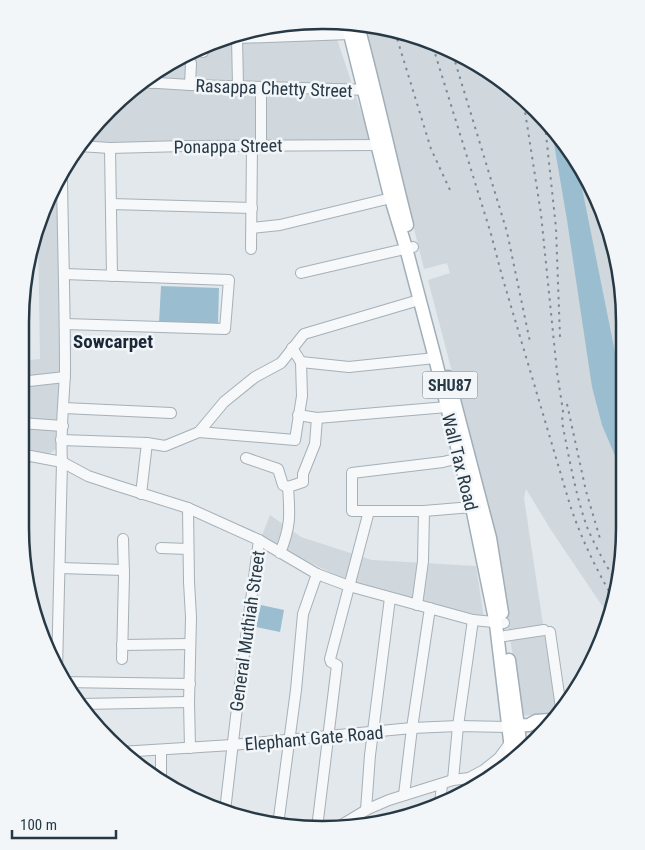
<svg xmlns="http://www.w3.org/2000/svg" width="645" height="850" viewBox="0 0 645 850" font-family="'Roboto Condensed',sans-serif">
	<style>
		.built { fill: #d0d8de }
		.water { fill: #9abecf }
		.lines { fill: none; stroke-linecap: round; stroke-linejoin: round }
		.minor-casing { stroke: #a6b0b7; stroke-width: 12 }
		.major-casing { stroke: #a0afb9; stroke-width: 15 }
		.minor { stroke: #f6f8fa; stroke-width: 10 }
		.major { stroke: #fff; stroke-width: 12 }
		.rail { stroke: #7a8b97; stroke-width: 2; stroke-dasharray: 2.5 5; stroke-linecap: butt }
		.labels { text-anchor: middle; dominant-baseline: central; stroke-width: 5; stroke-linejoin: round; paint-order: stroke }
		.shield { fill: #f2f6f9; stroke: #65727c; stroke-width: 1 }
		.shield-label { font-size: 16px; font-weight: bold; fill: #283946 }
		.street-label { font-size: 18px; fill: #283946; stroke: #f2f6f9 }
		.neighbourhood-label { font-size: 19px; font-weight: bold; fill: #1a2937; stroke: #f2f6f9 }
		.rim { fill: none; stroke: #283946; stroke-width: 2.5 }
	</style>
	<rect width="100%" height="100%" fill="#e2e8ec"/>
	<!-- built -->
	<g class="built">
		<path d="M364,26H381L490,71L574,154L602,207L622,283V567L609,616L551,530L526,489L524,498L556,711L523,716L489,513L428,280L450,273L447,263L424,269Z"/>
		<path d="M337,39L372,144L79,145L82,139L154,71L230,40Z"/>
		<path d="M59,186V373L57,448L48,455L20,450V361L40,359L38,229Z"/>
		<path d="M270,515L301,537L372,560L476,566L484,618L347,581L261,538Z"/>
	</g>
	<!-- water -->
	<g class="water">
		<path d="M552,132L576,158L622,387V482L616,458L602,425L592,387L567,220Z"/>
		<path d="M161,286L219,288L218,326L159,323Z"/>
		<path d="M261,605L284,610L280,632L256,627Z"/>
	</g>
	<g class="lines">
		<defs>
			<g id="minor">
				<path d="M237,37L238,86"/>
				<path d="M237,38L350,34"/>
				<path d="M203,51V52"/>
				<path d="M142,82L190,85L371,90"/>
				<path d="M152,83L153,73"/>
				<path d="M190,85L191,63"/>
				<path d="M261,87V145"/>
				<path d="M79,146L110,148L185,146L377,145"/>
				<path d="M110,148L112,276"/>
				<path d="M111,204L252,208"/>
				<path d="M252,228L280,225L391,198"/>
				<path d="M251,249L252,145"/>
				<path d="M301,273L413,247"/>
				<path d="M64,274L229,280L225,329L65,324"/>
				<path d="M22,296V382"/>
				<path d="M301,362L349,367L435,358"/>
				<path d="M20,382L65,377"/>
				<path d="M64,408L171,413"/>
				<path d="M298,415L317,418L447,407"/>
				<path d="M20,423L63,426"/>
				<path d="M199,432L295,440L302,396L301,362L292,348"/>
				<path d="M61,440L147,443L165,446L199,432L224,402L255,377L281,363L304,334L419,300"/>
				<path d="M20,454L62,462L88,476L115,485L188,508L259,540L317,574L349,586L473,620L504,623"/>
				<path d="M246,458L278,469L283,485L288,487"/>
				<path d="M459,458L443,462L352,473V511H424L472,507"/>
				<path d="M141,494L147,443"/>
				<path d="M20,495L22,454"/>
				<path d="M188,508L189,582L191,617L189,702L190,748"/>
				<path d="M161,548L188,549"/>
				<path d="M280,553C291,526 290,515 288,487L303,482V474L315,444L317,418"/>
				<path d="M60,568L124,570"/>
				<path d="M417,605L423,561L424,511"/>
				<path d="M550,632L561,708"/>
				<path d="M505,636L544,630"/>
				<path d="M122,645L190,644"/>
				<path d="M122,659L124,576L123,539"/>
				<path d="M57,670L62,462C60,432 64,401 65,371C65,307 63,244 62,181"/>
				<path d="M63,682L190,684"/>
				<path d="M81,704L189,702"/>
				<path d="M161,751V781"/>
				<path d="M120,752L232,745L412,728L458,726L508,727"/>
				<path d="M477,777L495,775"/>
				<path d="M453,780L458,726L473,620"/>
				<path d="M404,795L412,728L430,608"/>
				<path d="M440,804L442,784"/>
				<path d="M366,810L370,755L390,598"/>
				<path d="M225,811L238,699L259,540"/>
				<path d="M278,825L296,690L303,614L317,574"/>
				<path d="M317,828L337,665L331,662L330,659L369,511"/>
				<path d="M335,829L368,809L389,800L453,780L469,778L484,770L499,758L510,743"/>
			</g>
			<g id="major">
				<path d="M348,26L389,192L406,248L435,358L472,507L496,624L512,757"/>
				<path d="M358,26C376,92 390,159 407,225"/>
				<path d="M448,377L490,538L502,613"/>
				<path d="M509,660L521,749"/>
				<path d="M510,726L529,725L536,721L549,720"/>
			</g>
		</defs>
		<!-- minor casing -->
		<use href="#minor" class="minor-casing"/>
		<!-- major casing -->
		<use href="#major" class="major-casing"/>
		<!-- minor -->
		<use href="#minor" class="minor"/>
		<!-- major -->
		<use href="#major" class="major"/>
		<!-- rail -->
		<g class="rail">
			<path d="M395,32L431,149L450,190"/>
			<path d="M433,47L491,234L502,276L570,505C581,538 596,569 614,600"/>
			<path d="M453,55L507,232L530,342"/>
			<path d="M524,105L541,214L557,372L563,411L562,422C569,457 575,493 587,527C595,546 606,566 618,584"/>
			<path d="M545,125L556,228L560,337"/>
			<path d="M567,404L586,491L601,542"/>
		</g>
	</g>
	<g class="labels">
		<!-- shield labels -->
		<rect class="shield" x="422.5" y="371.5" width="55" height="27" rx="4"/>
		<g class="shield-label">
			<text x="450" y="385">SHU87</text>
		</g>
		<!-- street labels -->
		<g class="street-label">
			<text transform="translate(274 88) rotate(2)">Rasappa Chetty Street</text>
			<text transform="translate(228 146) rotate(-1)">Ponappa Street</text>
			<text transform="translate(460 462) rotate(76)">Wall Tax Road</text>
			<text transform="translate(247 631) rotate(-82)">General Muthiah Street</text>
			<text transform="translate(314 738) rotate(-5)">Elephant Gate Road</text>
		</g>
		<!-- neighbourhood labels -->
		<g class="neighbourhood-label">
			<text x="113" y="341">Sowcarpet</text>
		</g>
	</g>
	<!-- crop -->
	<path d="M0 0H645V850H0ZM322 29H323A293 293 0 0 1 616 322V528A293 293 0 0 1 323 821H322A293 293 0 0 1 29 528V322A293 293 0 0 1 322 29Z" fill="#f2f6f9" fill-rule="evenodd"/>
	<path class="rim" d="M322 29H323A293 293 0 0 1 616 322V528A293 293 0 0 1 323 821H322A293 293 0 0 1 29 528V322A293 293 0 0 1 322 29Z"/>
	<!-- scale -->
	<path d="M12 830v8h104v-8" fill="none" stroke="#283946" stroke-width="2.5"/>
	<text x="20" y="830" font-size="15" fill="#283946" stroke="#f2f6f9" stroke-width="4" paint-order="stroke">100 m</text>
</svg>
